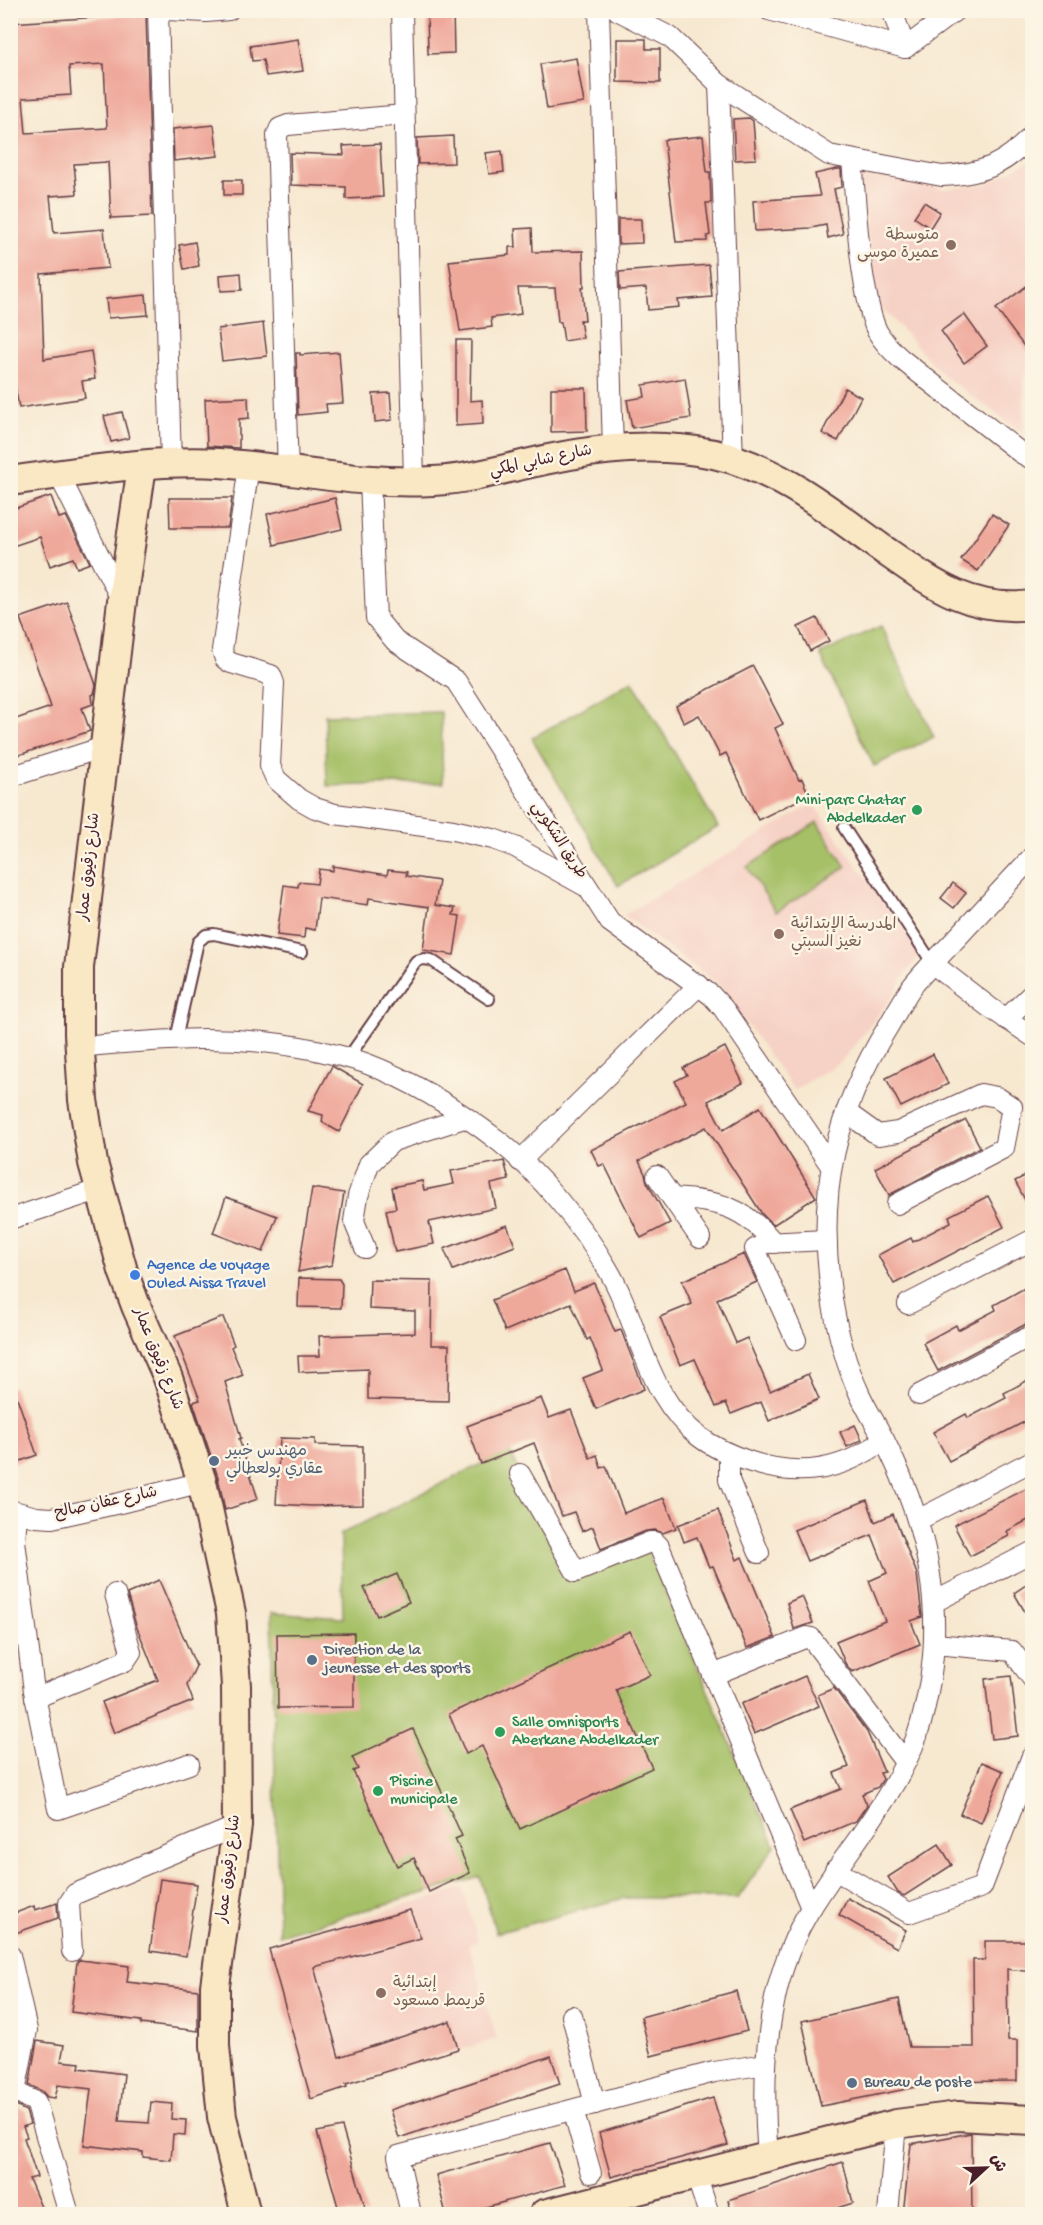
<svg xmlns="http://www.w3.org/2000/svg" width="1043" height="2225" viewBox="0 0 1043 2225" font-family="'Gochi Hand','Playpen Sans Arabic',sans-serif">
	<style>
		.built { fill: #f6d1c5 }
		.green { fill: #a5c066; stroke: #787048; stroke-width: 1.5 }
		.building { fill: #efa99b; fill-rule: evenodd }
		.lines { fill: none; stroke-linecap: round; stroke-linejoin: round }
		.lane-casing { stroke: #643d44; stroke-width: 14 }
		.street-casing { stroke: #643d44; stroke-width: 22 }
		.secondary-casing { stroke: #643d44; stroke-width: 32 }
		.lane { stroke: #fff; stroke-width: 10 }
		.street { stroke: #fff; stroke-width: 20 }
		.secondary { stroke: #fae7c3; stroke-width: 28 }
		.education-dot { fill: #8d6e63; stroke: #fcf5e5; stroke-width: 2 }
		.leisure-dot { fill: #2e9e5b; stroke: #fcf5e5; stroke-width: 2 }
		.shop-dot { fill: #3f7fe0; stroke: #fcf5e5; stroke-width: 2 }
		.service-dot { fill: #5c6f8a; stroke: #fcf5e5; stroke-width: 2 }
		.labels { text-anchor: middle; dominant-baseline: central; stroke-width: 5; stroke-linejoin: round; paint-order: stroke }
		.education-label { font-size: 16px; fill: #785e54; stroke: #fcf5e5; text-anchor: start }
		.street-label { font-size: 16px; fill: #4a1f2b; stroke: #fcf5e5 }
		.leisure-label { font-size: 16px; fill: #27864d; stroke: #fcf5e5; text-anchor: start }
		.shop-label { font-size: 16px; fill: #366cbe; stroke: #fcf5e5; text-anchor: start }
		.service-label { font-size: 16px; fill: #4e5e75; stroke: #fcf5e5; text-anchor: start }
	</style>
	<rect width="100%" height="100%" fill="#fcf5e5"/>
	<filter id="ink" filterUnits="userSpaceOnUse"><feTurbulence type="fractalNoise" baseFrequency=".0167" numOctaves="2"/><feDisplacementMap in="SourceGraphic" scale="12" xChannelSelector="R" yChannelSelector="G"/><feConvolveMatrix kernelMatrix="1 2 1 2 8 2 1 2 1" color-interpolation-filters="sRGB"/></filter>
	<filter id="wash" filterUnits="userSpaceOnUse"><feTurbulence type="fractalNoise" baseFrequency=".008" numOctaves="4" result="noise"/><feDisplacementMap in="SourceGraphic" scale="24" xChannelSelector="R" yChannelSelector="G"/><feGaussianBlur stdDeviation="1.35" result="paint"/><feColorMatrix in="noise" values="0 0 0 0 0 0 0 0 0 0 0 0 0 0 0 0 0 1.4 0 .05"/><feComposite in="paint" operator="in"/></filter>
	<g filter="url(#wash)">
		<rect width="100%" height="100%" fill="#f7e8d0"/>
		<!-- built -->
		<g class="built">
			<path d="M1032,157V373L1024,374V434L944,376L876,301L860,176L885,172L943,189L987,184L1029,161Z"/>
			<path d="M813,804L921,954L906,973L890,1000L842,1061L794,1090L718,984L624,915Z"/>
			<path d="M463,1888L478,1941L469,1945L497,2039L308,2094L264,1946Z"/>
		</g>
		<!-- green -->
		<g class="green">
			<path d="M881,626L934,737L874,766L820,654Z"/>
			<path d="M632,680L718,827L618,886L532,738Z"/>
			<path d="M441,712L443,783L327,786L325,715Z"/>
			<path d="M817,822L846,867L776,912L747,867Z"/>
			<path d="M509,1450L568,1582L646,1548L775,1846L738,1898H624L496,1933L480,1877L279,1935L271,1613L343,1618L341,1534Z"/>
		</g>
		<g id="blocks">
			<!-- building -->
			<g class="building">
				<path d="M427,10H453L454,53L428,54Z"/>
				<path d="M146,14L152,216L111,218L108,162L74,164L77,194L50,196L54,233L104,229L108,268L41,274L44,359L91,351L95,379L82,381L85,398L19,408L11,364L10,23ZM104,64L107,128L26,133L23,98L71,95L69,66Z"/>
				<path d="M298,39L303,71L266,76L263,60L252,61L250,46Z"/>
				<path d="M617,39H646V49H660V83L617,82Z"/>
				<path d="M576,58L584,103L547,109L540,64Z"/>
				<path d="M749,118L753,121L756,159L735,160L733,119Z"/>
				<path d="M214,125L218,156L174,161L173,129Z"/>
				<path d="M453,136L454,163L418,164L417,138Z"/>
				<path d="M703,136L707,172H710L711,203H706L710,235L707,236V241L676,242L664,140Z"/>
				<path d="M380,144L383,197L346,199V187L291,185L290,153L344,155L343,146Z"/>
				<path d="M502,151L504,172L489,174L486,153Z"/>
				<path d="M837,169H841L842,187L834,189L843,234L828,238L826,225L811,228L755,231L753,201L820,196L815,174Z"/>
				<rect x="224" y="180" width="18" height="15"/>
				<path d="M924,202L940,212L930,228L914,217Z"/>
				<path d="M618,219H641L642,243L618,244Z"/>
				<path d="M532,228L533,252L583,251L584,287H582L585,320H580L583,338L564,341L561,322H558L555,288H518L521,314L491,318L492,327L460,331L449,261L509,255V247H516L515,229Z"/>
				<path d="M195,242L199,266L184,269L179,245Z"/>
				<path d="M709,265L712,297L678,300L679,307L648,310L646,288L620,290L619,272Z"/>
				<path d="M241,273L242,290L221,291L220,275Z"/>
				<path d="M1032,282V357L996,309Z"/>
				<path d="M146,295L148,315L108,318L106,299Z"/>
				<path d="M964,314L987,346L964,363L941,331Z"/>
				<path d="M263,323L267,356L222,361L218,329Z"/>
				<path d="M456,340H471L470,401L482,400L483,424L456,426Z"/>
				<path d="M339,352L343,403L326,404L327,412L298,415L296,353H300V355Z"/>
				<path d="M685,378L691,418L632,428L627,400L645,397L643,385Z"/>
				<path d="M551,388H586L587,431L551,432Z"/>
				<path d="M845,388L861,397L838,441L822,433Z"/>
				<path d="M390,393L392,420L375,422L373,394Z"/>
				<path d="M248,397L249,418L239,419V448L207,446L205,399Z"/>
				<path d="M122,412L129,438L111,442L104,416Z"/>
				<path d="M51,496L59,518L66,516L90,563L77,568L73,558L50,566L40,537L10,547V510Z"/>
				<path d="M169,498H232L228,528H170Z"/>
				<path d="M335,498L342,529L274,545L267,514Z"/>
				<path d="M992,514L1009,525L978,571L961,560Z"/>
				<path d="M67,602L96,685L94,694L92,695L93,704L82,708L90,731L10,758V721L51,707L20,618Z"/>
				<path d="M817,618L829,641L810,651L798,627Z"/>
				<path d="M753,666L783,724L775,728L799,780L802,779L809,795L758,820L726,753L720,756L699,715L684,723L676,706Z"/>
				<path d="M333,866L387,875L388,870L407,872L406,876L439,881L435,905L455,908L453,915L460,916L454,955L423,950L429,907L369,898L368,905L319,898L315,930L305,928L304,938L277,935L284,885L298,887L299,882L317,884L319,869L333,871Z"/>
				<path d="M953,883L966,893L954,908L941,898Z"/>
				<path d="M725,1047L743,1083L708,1101L723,1130L760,1107L816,1197L773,1225L762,1214L706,1127L639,1161L645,1174L647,1182L670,1223L641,1238L604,1164L599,1166L591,1150L686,1102L675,1081L687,1075L683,1068Z"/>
				<path d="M933,1054L948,1084L901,1107L886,1078Z"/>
				<path d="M332,1066L363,1084L339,1132L322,1122L323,1115L308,1111Z"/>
				<path d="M966,1120L980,1147L889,1195L875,1168Z"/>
				<path d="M504,1161L509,1180L491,1184L496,1208L429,1222L434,1244L395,1252L386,1210L396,1208L392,1187L422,1181L424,1190L454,1184L451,1171Z"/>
				<path d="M1032,1172V1213L1015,1181Z"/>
				<path d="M312,1188L344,1193L332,1265L298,1272Z"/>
				<path d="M988,1196L1004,1227L894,1284L878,1255L911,1238L913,1242L951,1222L949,1216Z"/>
				<path d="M226,1197L277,1216L263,1252L213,1233Z"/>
				<path d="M507,1225L515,1246L453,1270L444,1249Z"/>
				<path d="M744,1254L757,1282L717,1299L736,1343L747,1338L770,1391L808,1374L819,1399L769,1421L761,1402L731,1414L726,1403L716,1407L695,1359L680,1365L660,1317L692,1304L682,1281Z"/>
				<path d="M565,1270L574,1291L594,1283L615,1332L621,1330L644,1389L596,1409L583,1378L603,1370L590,1338L587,1340L571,1303L505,1331L492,1300Z"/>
				<path d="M299,1278L339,1279L342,1284L341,1308L298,1307Z"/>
				<path d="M370,1280L432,1281L431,1345H449L448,1401L368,1399V1369L299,1372L298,1356H320L319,1336L415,1333V1311L369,1309Z"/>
				<path d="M1032,1284V1323L1026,1324L938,1371L923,1343L956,1325L958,1330L996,1310L994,1305Z"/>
				<path d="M223,1317L234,1345L231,1347L243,1375L225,1382L241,1438L239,1439L258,1499L225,1510L218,1477L193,1402L200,1400L175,1336Z"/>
				<path d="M1032,1378V1418L949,1461L933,1432L966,1414L968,1418L1006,1398L1004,1393Z"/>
				<path d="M13,1386L37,1455L10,1465V1387Z"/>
				<path d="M541,1398L549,1418L571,1410L590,1458L597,1455L601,1468L606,1466L624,1513L664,1498L676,1528L663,1533L655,1530L646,1531L601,1549L593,1527L582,1531L574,1512L562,1516L534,1443L481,1464L467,1426Z"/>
				<path d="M855,1425L862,1440L847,1447L840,1432Z"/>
				<path d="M280,1438L315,1439V1445L363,1446V1505L312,1506L276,1504Z"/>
				<path d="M1032,1486V1518L1007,1531L1009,1536L970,1556L954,1525Z"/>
				<path d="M867,1500L875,1522L893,1514L917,1574L922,1617L911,1621L920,1644L852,1672L845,1663L836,1641L885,1621L869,1581L887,1573L872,1535L807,1561L794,1530Z"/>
				<path d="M718,1510L737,1560L742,1557L775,1637L747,1648L713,1566L709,1567L697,1537L684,1542L678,1525Z"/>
				<path d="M397,1574L409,1602L377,1616L364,1588Z"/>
				<path d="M159,1580L196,1666L187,1685L193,1701L114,1733L102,1702L158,1680L136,1625L127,1594Z"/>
				<path d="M1032,1581V1624L1014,1593Z"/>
				<path d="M802,1596L813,1623L794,1629L787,1603Z"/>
				<path d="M630,1631L650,1675L616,1690L652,1768L520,1829L482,1746L466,1754L449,1714Z"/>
				<path d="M354,1633V1707L278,1708L277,1634Z"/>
				<path d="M805,1676L819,1706L754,1734L741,1704Z"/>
				<path d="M1011,1676L1018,1736L992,1739L985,1679Z"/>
				<path d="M834,1688L867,1732L884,1772L880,1773L883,1779L878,1787L862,1794L867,1805L856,1821L804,1843L790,1810L841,1789L834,1773L849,1767L818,1695Z"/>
				<path d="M413,1729L462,1836L455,1839L470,1873L429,1892L414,1858L397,1866L353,1771L358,1769L352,1757Z"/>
				<path d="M982,1762L1003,1771L981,1823L960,1814Z"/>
				<path d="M939,1844L952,1865L904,1896L898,1893L888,1877Z"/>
				<path d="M160,1879L197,1884L186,1956L150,1951Z"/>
				<path d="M848,1898L906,1930L897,1948L839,1915Z"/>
				<path d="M57,1903L58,1918L10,1935V1915L34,1906L35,1910Z"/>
				<path d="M410,1910L421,1938L314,1967L339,2057L450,2021L458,2049L346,2084L347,2087L311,2099L269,1949Z"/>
				<path d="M985,1941H1032V1972L1007,1969L1008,2040H1017V2081L916,2082L917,2087L821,2106L802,2021L899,1999L909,2047H974L973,1960H985Z"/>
				<path d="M80,1960L129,1966L127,1982L198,1990V2031L141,2024V2021L71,2012L77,1962Z"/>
				<path d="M736,1991L747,2031L651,2056L641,2017Z"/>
				<path d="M37,2041L64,2045L61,2061L80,2063L79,2068L124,2074L119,2121L149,2123L151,2102L172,2104L171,2119L186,2120L185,2135L173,2134L171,2160L143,2157V2152L84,2145L91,2089L58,2085L55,2098L47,2097L42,2091L29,2085Z"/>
				<path d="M551,2056L560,2084L399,2138L390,2110Z"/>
				<path d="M713,2098L728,2145L611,2177L599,2133Z"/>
				<path d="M10,2103L26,2111L30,2124L23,2127L27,2137L24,2138L37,2177L29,2179L44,2214H10Z"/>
				<path d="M342,2127L367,2214H340L317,2132Z"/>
				<path d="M971,2133L972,2214H903L911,2144Z"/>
				<path d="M550,2143L565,2185L461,2214H446L436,2175Z"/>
				<path d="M843,2162L853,2203L818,2214H732L728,2200Z"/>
			</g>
		</g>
	</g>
	<g filter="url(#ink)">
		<use href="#blocks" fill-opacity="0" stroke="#643d44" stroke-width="1.5"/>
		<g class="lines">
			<defs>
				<g id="lane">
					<path d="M844,828L933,964"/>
					<path d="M176,1039L198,942L206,935L214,934L302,952"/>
					<path d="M348,1058L416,961L424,959L431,960L489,999"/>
				</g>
				<g id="street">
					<path d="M158,10L171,464"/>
					<path d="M167,10L206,12L229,10"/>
					<path d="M402,10L414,481"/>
					<path d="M599,10L613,448"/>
					<path d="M617,10L670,37L719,84L829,155L942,176C983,174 1004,165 1032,136"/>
					<path d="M769,10L905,48L956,10"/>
					<path d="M892,10L905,48"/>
					<path d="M719,84L733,459"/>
					<path d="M852,160C856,203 857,244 865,286C868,301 870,317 877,331C883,342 892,351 901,359L1021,453L1032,459"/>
					<path d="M249,466L222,650L225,659L231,663L271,675L274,683L270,766L276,779L299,799L315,808L335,814L453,830L493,839L515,847L587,887"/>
					<path d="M288,472L277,135L280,128L288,125L404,115"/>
					<path d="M59,475L122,601"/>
					<path d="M370,481L376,618L395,641L456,681L610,922L711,995L723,1008L831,1166"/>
					<path d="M10,777L104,747"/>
					<path d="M933,964L989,1007L1032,1036"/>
					<path d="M1006,1019L1032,994"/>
					<path d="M80,1047C163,1039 233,1033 316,1050C332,1054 349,1057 365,1063C411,1080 461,1112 500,1142C540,1174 581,1224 607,1268C631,1308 639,1354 662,1393C685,1432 709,1448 751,1462C801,1478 842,1471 884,1440"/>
					<path d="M846,1112L878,1135L898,1132L981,1094L997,1097L1012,1107L1004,1148L897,1204"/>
					<path d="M520,1161L699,985"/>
					<path d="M657,1176L700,1238"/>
					<path d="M672,1198C719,1201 743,1206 774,1243"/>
					<path d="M10,1219L101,1189"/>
					<path d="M365,1248L354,1221L358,1196L369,1164L393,1141L464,1118"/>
					<path d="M908,1304L1032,1240"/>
					<path d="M796,1340L755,1249L766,1243L826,1240"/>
					<path d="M919,1395L1032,1335"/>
					<path d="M729,1455V1480L759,1553"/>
					<path d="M520,1474L576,1572L650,1542H655L659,1546L811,1908"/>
					<path d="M10,1510L36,1517L52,1518L120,1503L202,1482"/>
					<path d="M17,1513L15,1541L34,1691L58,1809L189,1764"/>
					<path d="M918,1520L1032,1461"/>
					<path d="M934,1602L1032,1552"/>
					<path d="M935,1644L1012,1651L1032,1678"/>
					<path d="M713,1675L807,1637L811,1638L905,1762"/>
					<path d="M35,1698L125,1661L131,1652L115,1594"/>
					<path d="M835,1870L909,1913L982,1887L1032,1756"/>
					<path d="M72,1951L69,1903L75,1894L237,1826"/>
					<path d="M10,1955L27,2030L15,2092L36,2102L69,2214"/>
					<path d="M572,2016L595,2104"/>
					<path d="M573,2110L591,2173"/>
					<path d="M768,2156C761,2073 765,1986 808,1913C843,1854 893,1801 917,1736C923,1718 927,1699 930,1680C943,1600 925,1524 890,1452C881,1432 869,1414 860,1395C845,1363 836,1326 831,1292C817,1190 835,1112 889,1025C896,1013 903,1000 911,988C924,971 940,956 954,941C980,913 1006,885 1032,857"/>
					<path d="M696,2175L709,2214"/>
					<path d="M411,2214L398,2156L714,2072L766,2064"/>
					<path d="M888,2214L896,2124"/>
				</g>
				<g id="secondary">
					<path d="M142,466L122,601L79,967V1034L83,1100L93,1163L123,1271L136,1306L168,1378L202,1482L231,1613L236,1686L237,1826L215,1986V2046L222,2117L246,2214"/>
					<path d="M10,481C78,472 151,459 219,463C292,468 358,485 433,481C471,479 507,468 544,460C601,448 656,442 714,454C777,468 830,511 881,548C930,582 969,613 1032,605"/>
					<path d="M544,2214L896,2124L958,2116L1032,2120"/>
				</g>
			</defs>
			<!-- lane casing -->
			<use href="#lane" class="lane-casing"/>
			<!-- street casing -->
			<use href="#street" class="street-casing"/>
			<!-- secondary casing -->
			<use href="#secondary" class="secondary-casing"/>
			<!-- lane -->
			<use href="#lane" class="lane"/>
			<!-- street -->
			<use href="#street" class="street"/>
			<!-- secondary -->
			<use href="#secondary" class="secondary"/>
		</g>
	</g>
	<!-- markers -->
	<g class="education-dot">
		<circle cx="951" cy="245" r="6"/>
		<circle cx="779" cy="934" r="6"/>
		<circle cx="381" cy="1993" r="6"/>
	</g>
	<g class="leisure-dot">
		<circle cx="917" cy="810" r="6"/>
		<circle cx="500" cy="1732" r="6"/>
		<circle cx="378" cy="1791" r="6"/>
	</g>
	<circle class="shop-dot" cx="135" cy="1275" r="6"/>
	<g class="service-dot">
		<circle cx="214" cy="1461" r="6"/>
		<circle cx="312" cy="1660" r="6"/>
		<circle cx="852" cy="2083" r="6"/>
	</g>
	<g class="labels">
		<!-- education labels -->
		<g class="education-label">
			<text x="939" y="236" text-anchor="end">متوسطة<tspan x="939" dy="18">عميرة موسى</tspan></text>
			<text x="791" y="925">المدرسة الإبتدائية<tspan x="791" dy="18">نغيز السبتي</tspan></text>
			<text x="393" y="1984">إبتدائية<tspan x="393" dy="18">قريمط مسعود</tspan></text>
		</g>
		<!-- street labels -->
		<g class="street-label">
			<text transform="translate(541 462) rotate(-12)">شارع شابي المكي</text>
			<text transform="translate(558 841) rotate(57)">طريق الشكوبي</text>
			<text transform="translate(90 867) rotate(-84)">شارع زقيوق عمار</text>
			<text transform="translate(157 1359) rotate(68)">شارع زقيوق عمار</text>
			<text transform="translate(106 1504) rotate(-12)">شارع عفان صالح</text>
			<text transform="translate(230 1869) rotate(-83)">شارع زقيوق عمار</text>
		</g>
		<!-- leisure labels -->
		<g class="leisure-label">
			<text x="905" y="801" text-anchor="end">Mini-parc Chatar<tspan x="905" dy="18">Abdelkader</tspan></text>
			<text x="512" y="1723">Salle omnisports<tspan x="512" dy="18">Aberkane Abdelkader</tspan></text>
			<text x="390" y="1782">Piscine<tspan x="390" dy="18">municipale</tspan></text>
		</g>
		<!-- shop labels -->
		<g class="shop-label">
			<text x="147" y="1266">Agence de voyage<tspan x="147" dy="18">Ouled Aissa Travel</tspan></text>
		</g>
		<!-- service labels -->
		<g class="service-label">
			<text x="226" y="1452">مهندس خبير<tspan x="226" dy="18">عقاري بولعطالي</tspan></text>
			<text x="324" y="1651">Direction de la<tspan x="324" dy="18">jeunesse et des sports</tspan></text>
			<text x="864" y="2083">Bureau de poste</text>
		</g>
	</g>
	<!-- margin -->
	<rect width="1043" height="2225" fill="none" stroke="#fcf5e5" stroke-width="36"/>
	<!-- north arrow -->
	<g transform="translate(986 2168) rotate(68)" stroke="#fcf5e5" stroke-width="4.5" paint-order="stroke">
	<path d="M0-4.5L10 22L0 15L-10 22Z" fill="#4a1f2b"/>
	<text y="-9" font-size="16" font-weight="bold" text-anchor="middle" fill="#4a1f2b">ش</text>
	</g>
</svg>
